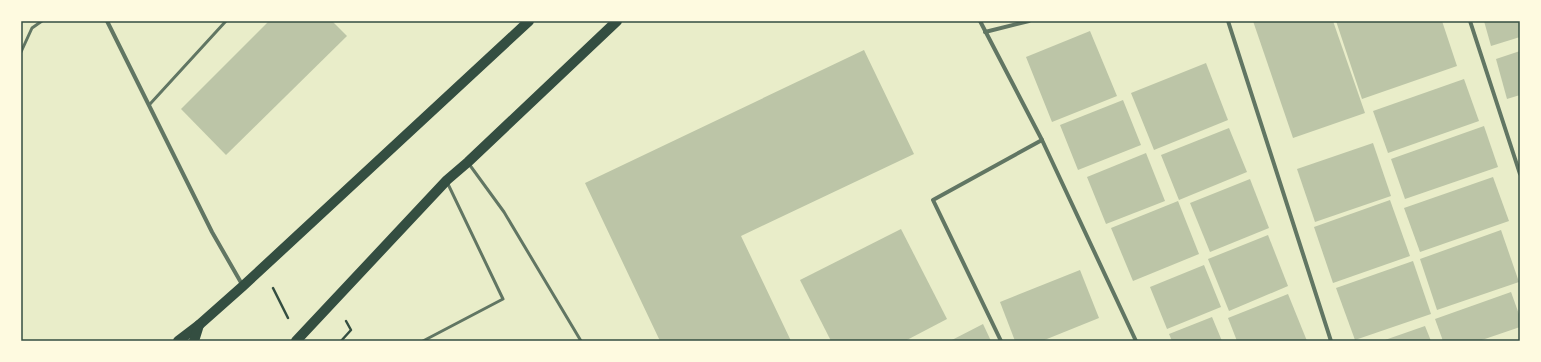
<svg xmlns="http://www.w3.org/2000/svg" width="1541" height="362" viewBox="0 0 1541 362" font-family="Cabin,sans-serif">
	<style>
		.building { fill: #bcc5a7 }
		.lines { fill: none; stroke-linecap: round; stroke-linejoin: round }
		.path { stroke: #344e41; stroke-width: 2.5 }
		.service { stroke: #617663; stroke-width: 3 }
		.minor { stroke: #617663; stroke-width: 4 }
		.primary { stroke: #344e41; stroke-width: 10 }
		.neatline { fill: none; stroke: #344e41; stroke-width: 1.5 }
	</style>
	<rect width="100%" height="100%" fill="#e9edc9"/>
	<!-- building -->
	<g class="building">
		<path d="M269,21H332L347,36L226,155L181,109Z"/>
		<path d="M1253,21H1333L1365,113L1293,138Z"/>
		<path d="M1336,21H1442L1457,66L1362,99Z"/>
		<path d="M1484,21H1520V37L1491,46Z"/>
		<path d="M1090,31L1117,96L1052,122L1026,57Z"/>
		<path d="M864,50L914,154L741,236L791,341H660L585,183Z"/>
		<path d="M1520,51V95L1507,99L1496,59Z"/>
		<path d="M1206,63L1228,120L1154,150L1131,93Z"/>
		<path d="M1464,79L1479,121L1388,153L1373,111Z"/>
		<path d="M1123,100L1141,145L1078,170L1060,125Z"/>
		<path d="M1484,126L1498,167L1405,199L1391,159Z"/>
		<path d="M1229,128L1247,172L1179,200L1161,155Z"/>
		<path d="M1373,143L1391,196L1315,222L1297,169Z"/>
		<path d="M1146,153L1165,201L1106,224L1087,177Z"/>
		<path d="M1493,177L1509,221L1420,252L1404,208Z"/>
		<path d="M1250,179L1269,228L1210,252L1190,203Z"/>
		<path d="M1390,200L1410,256L1333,283L1314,227Z"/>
		<path d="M1178,201L1199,254L1133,281L1111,228Z"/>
		<path d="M901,229L947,319L905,341H831L800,280Z"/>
		<path d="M1501,230L1519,282L1437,310L1420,259Z"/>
		<path d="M1268,235L1288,286L1229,311L1208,259Z"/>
		<path d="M1413,261L1431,314L1355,340L1336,288Z"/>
		<path d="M1204,265L1221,307L1167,329L1150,287Z"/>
		<path d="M1080,270L1099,318L1042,341H1015L1000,302Z"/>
		<path d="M1511,292L1520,317V327L1479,341H1443L1435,319Z"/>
		<path d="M1288,294L1307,341H1237L1228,318Z"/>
		<path d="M1212,317L1222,341H1172L1169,334Z"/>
		<path d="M983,324L991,341H950Z"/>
		<path d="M1425,326L1431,341H1382Z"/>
	</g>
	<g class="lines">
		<!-- path -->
		<g class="path">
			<path d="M273,288L288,318"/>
			<path d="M341,341L351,330L346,321"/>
		</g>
		<!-- service -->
		<g class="service">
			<path d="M21,52L32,28L42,21"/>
			<path d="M150,104L226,21"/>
			<path d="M469,164L504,212L581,341"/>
			<path d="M423,341L503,299L447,182"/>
		</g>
		<!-- minor -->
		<g class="minor">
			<path d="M107,21L212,232L243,286"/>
			<path d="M980,21L1042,140L1136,341"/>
			<path d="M1228,21L1331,341"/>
			<path d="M1470,21L1520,174"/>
			<path d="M985,32L1029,21"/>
			<path d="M1001,341L933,200L1042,140"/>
		</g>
		<!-- primary -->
		<g class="primary">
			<path d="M178,341L199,325L243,286L529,21"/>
			<path d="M194,341L199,325"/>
			<path d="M296,341L447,180L468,162L617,21"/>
		</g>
	</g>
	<!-- border -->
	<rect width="1541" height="362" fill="none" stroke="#fefae0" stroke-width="44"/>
	<rect x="22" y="22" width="1497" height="318" class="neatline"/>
</svg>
